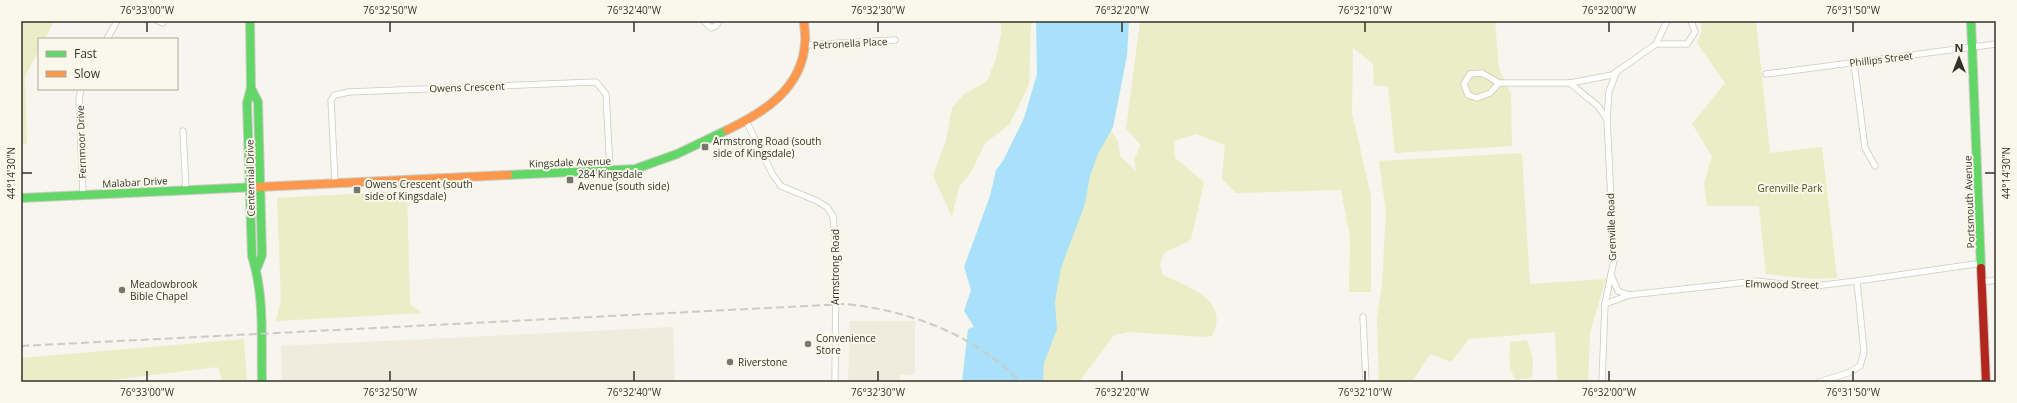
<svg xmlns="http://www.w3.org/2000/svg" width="2017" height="403" viewBox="0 0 2017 403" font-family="'Open Sans',sans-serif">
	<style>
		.built { fill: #efecdd }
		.green { fill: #eaedc5 }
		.water { fill: #aae1fa }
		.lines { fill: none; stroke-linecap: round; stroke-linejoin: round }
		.street-casing { stroke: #cbcac4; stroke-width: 7 }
		.fast-casing { stroke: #cbcac4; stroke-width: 10 }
		.slow-casing { stroke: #cbcac4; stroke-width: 10 }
		.jam-casing { stroke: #cbcac4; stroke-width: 10 }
		.street { stroke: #fefefc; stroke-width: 5.5 }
		.fast { stroke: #63d668; stroke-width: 8 }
		.slow { stroke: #ff974d; stroke-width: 8 }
		.jam { stroke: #b3261e; stroke-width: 8 }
		.rail { stroke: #cacac8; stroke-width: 2; stroke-dasharray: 8 4; stroke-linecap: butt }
		.ticks { fill: none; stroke: #33322d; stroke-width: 1.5 }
		.poi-dot { fill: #777671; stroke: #faf8ea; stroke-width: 1.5 }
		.labels { text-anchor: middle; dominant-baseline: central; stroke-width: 4; stroke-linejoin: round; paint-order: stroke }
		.street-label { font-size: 10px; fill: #33322d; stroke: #faf8ea }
		.poi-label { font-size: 10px; fill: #33322d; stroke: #faf8ea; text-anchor: start }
		.park-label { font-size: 10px; fill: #4d501b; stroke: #faf8ea }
		.neatline { fill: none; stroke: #33322d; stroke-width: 1.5 }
		.ticks-label { font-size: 10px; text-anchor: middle; fill: #33322d }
	</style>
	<rect width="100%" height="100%" fill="#f6f5ee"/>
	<!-- built -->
	<g class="built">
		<path d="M850,321H915V375H900V382H848Z"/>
		<path d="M673,327L675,382H282L281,346Z"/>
	</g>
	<!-- green -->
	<g class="green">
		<path d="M21,21H54L45,39H39V50L25,76L27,145L21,143Z"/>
		<path d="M1001,21H1031L1029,85L1009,125L985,143L972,171L959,187L952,217L933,175L946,141L952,108L963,95L987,81L996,59L1001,34Z"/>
		<path d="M1140,21H1495L1499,69L1511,94L1512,146L1395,153L1388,87L1374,85L1373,64L1353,48L1352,113L1371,196V292H1349L1350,237L1341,190L1236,193L1222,179L1225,145L1196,134L1174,141L1175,158L1204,182L1191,240L1164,253L1160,264L1162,274C1188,288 1231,299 1212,336L1206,337L1129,332L1114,335L1079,382H1027L1103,116L1118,142L1120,156L1136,171L1134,159L1141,145L1126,129Z"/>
		<path d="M1700,21H1756L1770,153L1822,147L1837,278L1814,279L1766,274L1759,206H1707L1704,184L1712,156L1692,124L1725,83L1697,43L1702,30Z"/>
		<path d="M1522,153L1530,284L1606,279L1590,332L1588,382H1557L1555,332L1469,339L1451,362L1430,354L1412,382H1379L1377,319L1382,285L1386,212L1379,161Z"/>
		<path d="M407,191L410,304L422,313L276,321L281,300L277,198Z"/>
		<path d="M244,339L247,382H222L218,367L94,382H21V358Z"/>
		<path d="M1526,340C1532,349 1535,367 1531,378L1516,380C1509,372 1508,352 1511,342Z"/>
	</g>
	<!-- water -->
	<path class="water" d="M1036,21H1129L1127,56L1113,127L1098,154L1090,176L1085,204L1061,268L1055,301L1057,329L1044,363L1043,382H962L968,329L974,327L964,311L971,290L964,267L990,196L996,170L1003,161L1024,118L1037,74Z"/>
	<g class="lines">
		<defs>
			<g id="street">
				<path d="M158,21L163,23"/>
				<path d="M704,21L711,28L716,26L719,21"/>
				<path d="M107,39L117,21"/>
				<path d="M1656,44H1687L1695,32L1691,21"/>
				<path d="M805,45L895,40"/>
				<path d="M1854,63L1865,148L1875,166"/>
				<path d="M1766,74L1996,44"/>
				<path d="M1499,83L1490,93L1477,98L1468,95L1464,84L1470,74L1482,73L1499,83H1570L1612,75L1656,44L1667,21"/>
				<path d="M1570,83L1598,106L1606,118"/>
				<path d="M81,89L79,99L83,195"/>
				<path d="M746,121L773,175L781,186L817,201L827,207L833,216L836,250L835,382"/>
				<path d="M183,131L186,190"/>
				<path d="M335,183L331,100L335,95L349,92L596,82L606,94L610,170"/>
				<path d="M1611,275L1618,291L1629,295"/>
				<path d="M1983,282L1996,280"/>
				<path d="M1605,304L1629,295L1757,281L1806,287L1857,281L1982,263"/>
				<path d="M1363,317L1366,382"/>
				<path d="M1602,382L1605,304L1614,260L1607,118L1609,91L1617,71"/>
				<path d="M1819,382L1848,373L1860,366L1864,352L1857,281"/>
			</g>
			<g id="fast">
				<path d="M250,21L251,88L247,103L252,256C265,297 261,340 262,382"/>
				<path d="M1971,21L1981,268"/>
				<path d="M251,88L258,102L262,255L257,268"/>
				<path d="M508,175L635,169L677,154L727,130"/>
				<path d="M21,198L258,187"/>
			</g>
			<g id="slow">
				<path d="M727,130C765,112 802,88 805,43C806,35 804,28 804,21"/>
				<path d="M258,187L508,175"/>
			</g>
			<path id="jam" d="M1981,268L1986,382"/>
		</defs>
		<!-- street casing -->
		<use href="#street" class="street-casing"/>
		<!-- fast casing -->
		<use href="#fast" class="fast-casing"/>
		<!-- slow casing -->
		<use href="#slow" class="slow-casing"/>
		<!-- jam casing -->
		<use href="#jam" class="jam-casing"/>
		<!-- street -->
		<use href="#street" class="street"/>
		<!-- fast -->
		<use href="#fast" class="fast"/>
		<!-- slow -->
		<use href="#slow" class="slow"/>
		<!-- jam -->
		<use href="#jam" class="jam"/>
		<!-- rail -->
		<path class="rail" d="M21,346L846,304C912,311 974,335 1021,382"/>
	</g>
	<!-- ticks -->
	<path class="ticks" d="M147,22V32M390,22V32M634,22V32M878,22V32M1122,22V32M1365,22V32M1609,22V32M1853,22V32M22,173H32M1985,173H1995M147,371V381M390,371V381M634,371V381M878,371V381M1122,371V381M1365,371V381M1609,371V381M1853,371V381"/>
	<!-- markers -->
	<g class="poi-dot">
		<rect x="701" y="143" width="8" height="8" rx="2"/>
		<rect x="566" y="176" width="8" height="8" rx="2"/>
		<rect x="353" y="186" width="8" height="8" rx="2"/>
		<circle cx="122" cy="290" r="4"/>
		<circle cx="808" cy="344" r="4"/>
		<circle cx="730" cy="362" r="4"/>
	</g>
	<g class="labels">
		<!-- street labels -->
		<g class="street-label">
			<text transform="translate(850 43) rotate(-3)">Petronella Place</text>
			<text transform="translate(1881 59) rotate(-7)">Phillips Street</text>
			<text transform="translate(467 87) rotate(-2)">Owens Crescent</text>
			<text transform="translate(81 142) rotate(-92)">Fernmoor Drive</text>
			<text transform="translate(570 162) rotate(-2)">Kingsdale Avenue</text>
			<text transform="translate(250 178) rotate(-91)">Centennial Drive</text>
			<text transform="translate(135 182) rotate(-3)">Malabar Drive</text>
			<text transform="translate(1969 202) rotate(-92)">Portsmouth Avenue</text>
			<text transform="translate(1611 227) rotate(-92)">Grenville Road</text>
			<text transform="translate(835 267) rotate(-90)">Armstrong Road</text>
			<text transform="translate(1782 284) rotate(1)">Elmwood Street</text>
		</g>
		<!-- poi labels -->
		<g class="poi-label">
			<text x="713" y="141">Armstrong Road (south<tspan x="713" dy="12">side of Kingsdale)</tspan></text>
			<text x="578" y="174">284 Kingsdale<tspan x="578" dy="12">Avenue (south side)</tspan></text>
			<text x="365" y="184">Owens Crescent (south<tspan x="365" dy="12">side of Kingsdale)</tspan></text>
			<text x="130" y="284">Meadowbrook<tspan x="130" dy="12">Bible Chapel</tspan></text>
			<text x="816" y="338">Convenience<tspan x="816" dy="12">Store</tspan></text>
			<text x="738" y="362">Riverstone</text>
		</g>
		<!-- park labels -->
		<g class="park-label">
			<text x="1790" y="188">Grenville Park</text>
		</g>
	</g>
	<!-- border -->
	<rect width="2017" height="403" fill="none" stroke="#faf8ea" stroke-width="44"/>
	<!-- legend -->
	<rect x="38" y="38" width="140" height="52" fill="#faf8ea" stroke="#aaa99e"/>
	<rect x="46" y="51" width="20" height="6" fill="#63d668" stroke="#aaa99e"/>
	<text x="74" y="58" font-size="12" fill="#33322d">Fast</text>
	<rect x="46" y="71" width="20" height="6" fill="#ff974d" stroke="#aaa99e"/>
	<text x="74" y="78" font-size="12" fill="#33322d">Slow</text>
	<!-- north arrow -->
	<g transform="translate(1959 58)" stroke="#faf8ea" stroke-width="3" paint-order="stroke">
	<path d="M0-3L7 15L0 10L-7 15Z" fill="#33322d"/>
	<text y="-6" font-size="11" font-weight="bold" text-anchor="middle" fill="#33322d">N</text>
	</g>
	<rect x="22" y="22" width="1973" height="359" class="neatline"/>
	<g class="ticks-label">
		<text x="147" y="14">76°33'00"W</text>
		<text x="390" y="14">76°32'50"W</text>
		<text x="634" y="14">76°32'40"W</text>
		<text x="878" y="14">76°32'30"W</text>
		<text x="1122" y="14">76°32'20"W</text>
		<text x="1365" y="14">76°32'10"W</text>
		<text x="1609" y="14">76°32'00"W</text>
		<text x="1853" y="14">76°31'50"W</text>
		<text transform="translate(11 173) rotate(-90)" y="4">44°14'30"N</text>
		<text transform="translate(2006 173) rotate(-90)" y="4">44°14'30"N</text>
		<text x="147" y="396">76°33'00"W</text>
		<text x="390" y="396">76°32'50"W</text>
		<text x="634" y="396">76°32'40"W</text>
		<text x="878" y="396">76°32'30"W</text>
		<text x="1122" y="396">76°32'20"W</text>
		<text x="1365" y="396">76°32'10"W</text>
		<text x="1609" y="396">76°32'00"W</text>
		<text x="1853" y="396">76°31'50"W</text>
	</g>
</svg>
